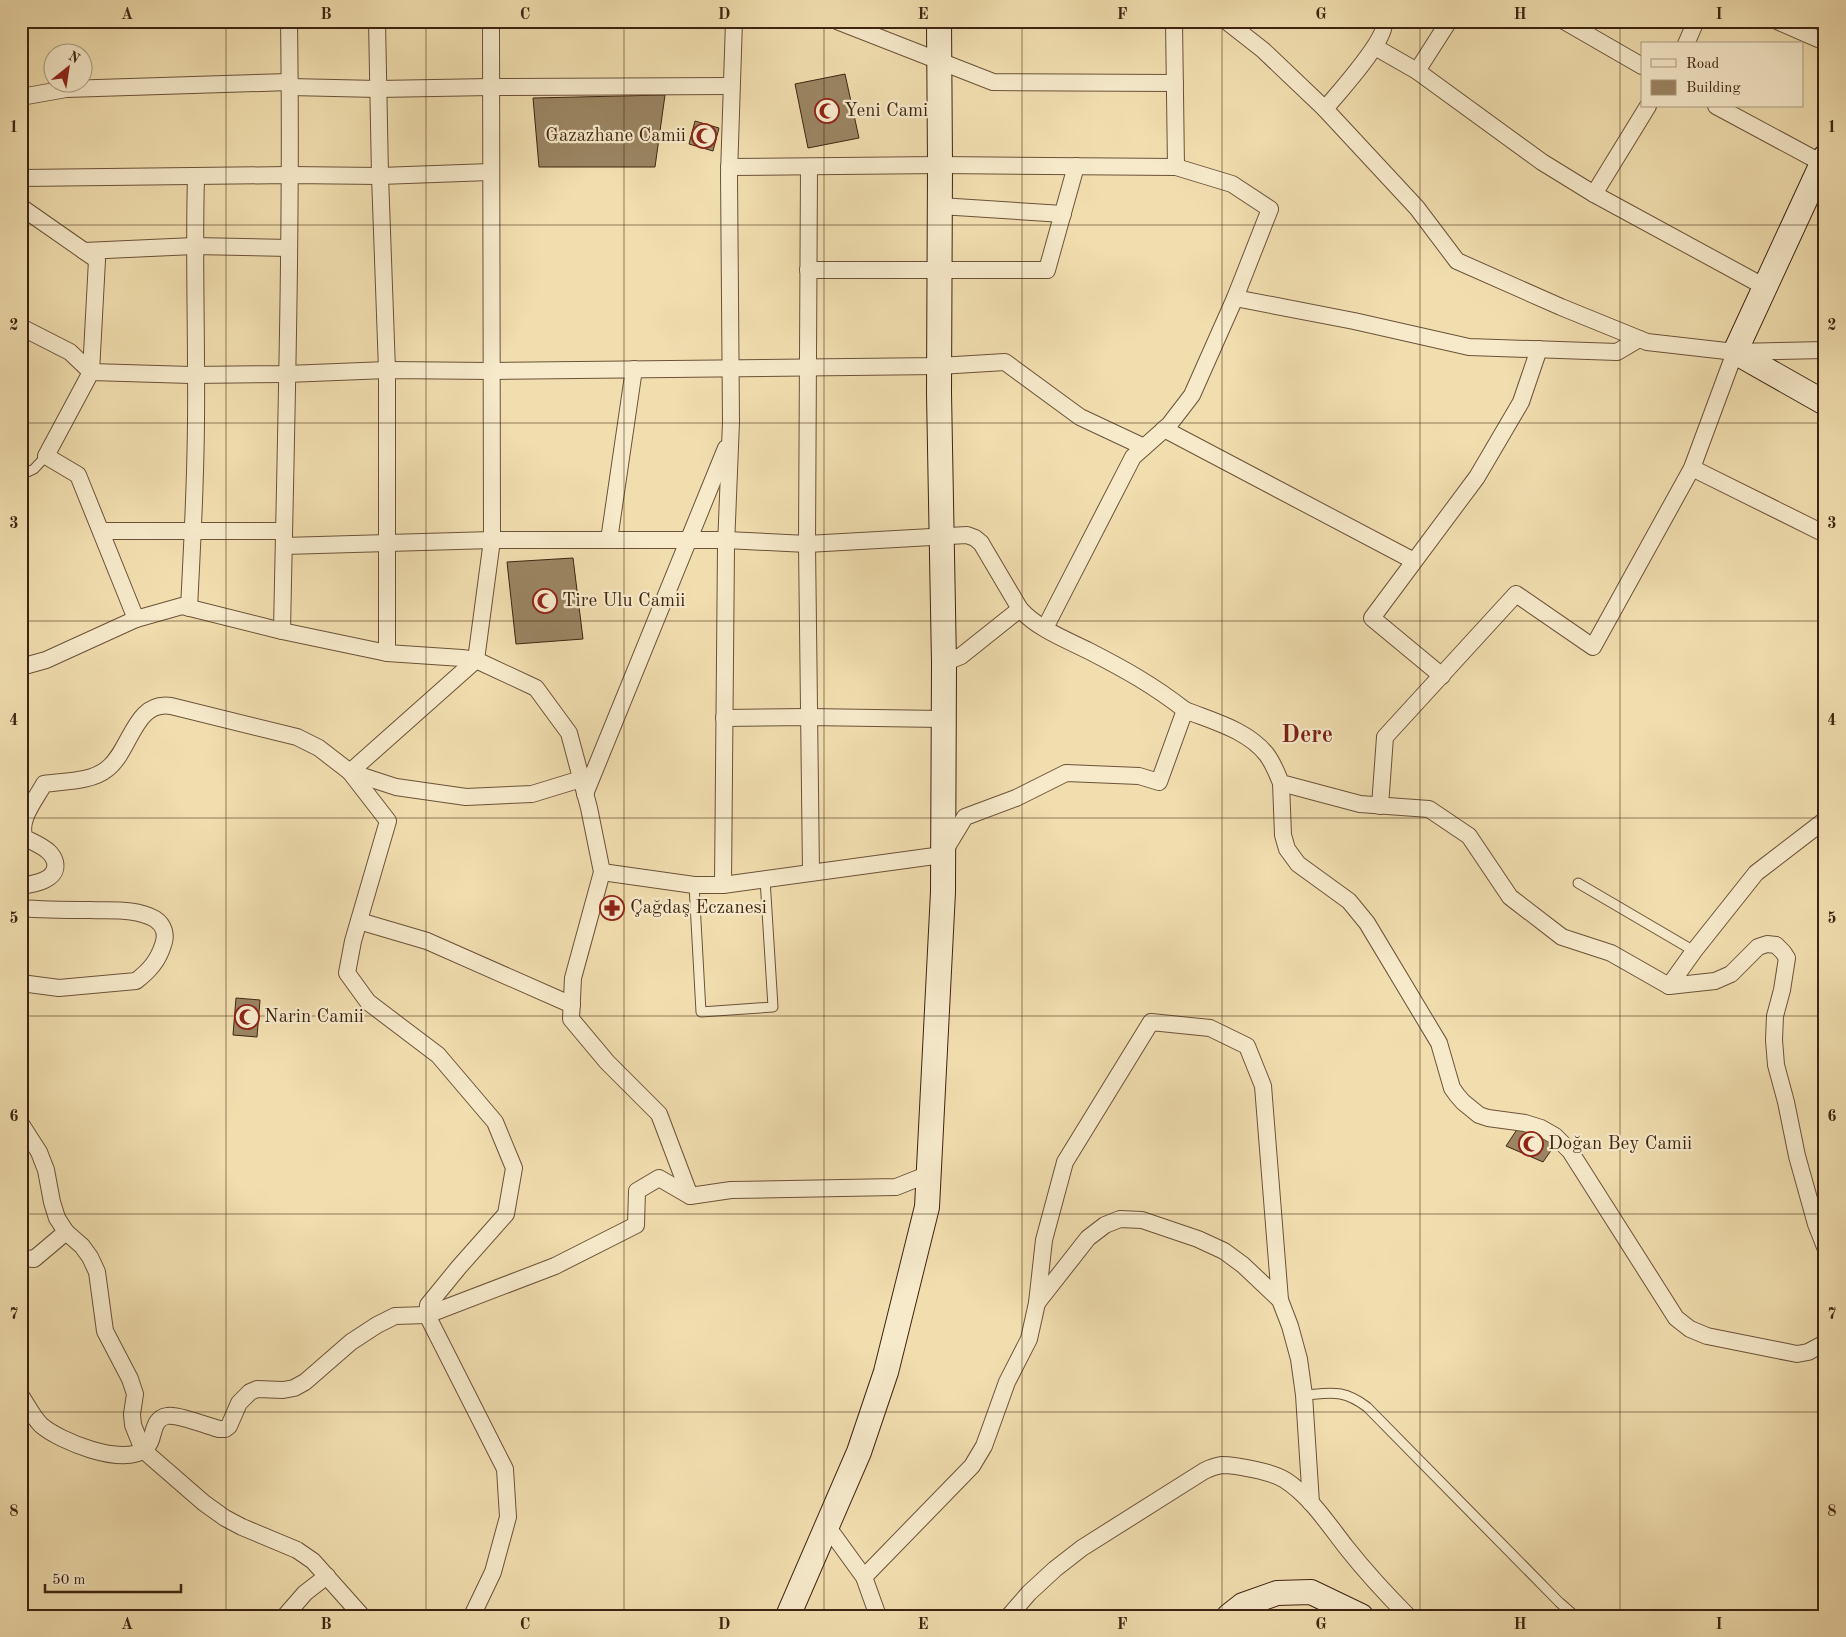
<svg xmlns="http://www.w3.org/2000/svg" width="1846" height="1637" viewBox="0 0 1846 1637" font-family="'Old Standard TT',serif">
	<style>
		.building { fill: #9b8563; stroke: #3e2411 }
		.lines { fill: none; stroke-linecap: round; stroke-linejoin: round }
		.lane-casing { stroke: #6b5238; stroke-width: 11 }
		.street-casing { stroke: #6b5238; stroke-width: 18 }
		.secondary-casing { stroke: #3e2411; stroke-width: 26 }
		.lane { stroke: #f6eacb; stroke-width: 9 }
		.street { stroke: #f6eacb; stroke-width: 16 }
		.secondary { stroke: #f6eacb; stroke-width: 24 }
		.grid { fill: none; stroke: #3e2411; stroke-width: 1; stroke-opacity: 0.55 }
		.labels { text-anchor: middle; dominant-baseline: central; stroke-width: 4.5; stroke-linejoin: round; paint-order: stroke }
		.poi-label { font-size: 19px; fill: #3e2411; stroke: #f6eacb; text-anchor: start }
		.district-label { font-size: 24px; font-weight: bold; fill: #7a1f14; stroke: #f6eacb }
		.neatline { fill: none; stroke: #3e2411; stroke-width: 2 }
		.grid-label { font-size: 16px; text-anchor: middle; font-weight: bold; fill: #3e2411 }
	</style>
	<rect width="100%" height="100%" fill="#f1deaf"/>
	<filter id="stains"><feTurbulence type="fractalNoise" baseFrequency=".004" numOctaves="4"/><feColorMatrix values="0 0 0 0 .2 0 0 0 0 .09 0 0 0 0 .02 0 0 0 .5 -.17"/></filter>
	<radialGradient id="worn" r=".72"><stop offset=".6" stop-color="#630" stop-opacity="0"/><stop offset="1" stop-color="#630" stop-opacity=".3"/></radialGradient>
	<!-- building -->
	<g class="building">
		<path d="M845,74L859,138L808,148L795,84Z"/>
		<path d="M665,95L655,167H539L533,98Z"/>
		<path d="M695,121L719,128L713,151L689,144Z"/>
		<path d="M573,558L583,639L516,644L507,562Z"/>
		<path d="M236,998L260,1000L257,1037L233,1035Z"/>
		<path d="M1518,1128L1557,1142L1543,1162L1506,1146Z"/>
	</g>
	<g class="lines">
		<defs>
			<g id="lane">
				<path d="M21,475L34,469L46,456"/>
				<path d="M1578,883L1694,951"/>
				<path d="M694,885L701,1012L773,1007L765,879"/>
				<path d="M1304,1395C1332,1393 1343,1389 1367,1407L1559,1602L1575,1616"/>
			</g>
			<g id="street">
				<path d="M377,21L380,176L387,370V653"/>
				<path d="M837,21L993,82L1175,83"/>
				<path d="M1174,21L1176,167"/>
				<path d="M1226,21L1263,50L1325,109L1417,208L1457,261L1561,307L1647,342L1735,352L1825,350"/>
				<path d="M1564,21L1642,66"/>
				<path d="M1777,21L1825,42"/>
				<path d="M1686,44L1696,21"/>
				<path d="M1375,47L1417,71L1542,162L1594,194L1765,287"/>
				<path d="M1417,71L1449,21"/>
				<path d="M290,87L378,89L491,87L731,86"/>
				<path d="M21,97L66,89L290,82"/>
				<path d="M1716,106L1822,163"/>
				<path d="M1325,109C1338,93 1388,39 1384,21"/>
				<path d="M729,167L940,165L1176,167L1232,184L1270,209L1235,298L1192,395L1169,425L1133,457L1045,628"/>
				<path d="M809,167L807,544L811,872"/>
				<path d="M21,178L289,175L380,176L490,172"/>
				<path d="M1594,194L1648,106"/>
				<path d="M940,206L1063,214"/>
				<path d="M21,207L97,260L91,372L46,456L78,475L136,619"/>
				<path d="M84,251L194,246L289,248"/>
				<path d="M808,270H1047L1076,166"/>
				<path d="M1235,298L1354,321L1469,347L1617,352L1639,339"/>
				<path d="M21,327L70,352L91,372L191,375L287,374L387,370L491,371L939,366L1005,362L1080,417L1144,447"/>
				<path d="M1164,429L1414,561"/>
				<path d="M1692,468L1825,534"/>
				<path d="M101,531H284"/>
				<path d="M609,540L634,369"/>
				<path d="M284,546L492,540H726L807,544L967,535L975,538L981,543L1020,609C1038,629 1065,639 1089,651C1124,669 1153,685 1185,710"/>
				<path d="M189,608C193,530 197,452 196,373C196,307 194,243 196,177"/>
				<path d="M282,631C286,428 292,224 289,21"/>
				<path d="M944,663L961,656L1020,609"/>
				<path d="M21,667L46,660L136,619L182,606L282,631L387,653L462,658L476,660L536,688L569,733L589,808L602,872L573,978L571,1019L607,1062L659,1114L690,1196"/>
				<path d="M1442,676L1372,618L1477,477L1521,402L1539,349"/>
				<path d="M724,718L808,717L942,719"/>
				<path d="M1281,783L1283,835L1287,849L1298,864L1349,901L1367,923L1439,1043L1452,1088L1457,1095L1463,1102L1479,1115L1488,1118L1525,1123L1541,1128L1555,1136L1570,1151L1676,1318L1690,1329L1707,1336L1797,1354L1808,1352L1825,1343"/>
				<path d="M585,794L726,448"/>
				<path d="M1380,806L1385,737L1516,594L1593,647L1692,468L1735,352"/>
				<path d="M602,872L694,885H723L942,855L965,817L1016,798L1066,773L1139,776L1159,782L1185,710C1212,721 1248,730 1267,755C1273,763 1277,773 1281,783L1360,804L1429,809L1469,836L1510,897L1562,937L1611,953L1669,986L1715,981L1731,974L1758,947L1767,944L1776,945L1783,952L1787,958L1782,990L1775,1016L1774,1040L1776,1065L1786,1102L1797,1156L1816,1224L1825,1247"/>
				<path d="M723,885L726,546L731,422L729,174L734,21"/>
				<path d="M21,886C34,884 59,880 55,862C54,858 52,855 49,852C43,846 33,842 25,838C17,821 36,799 44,784C64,781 91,782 107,769C131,751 134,700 171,706L297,737L319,748L350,772L396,787L466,797L532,794L581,779"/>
				<path d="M21,908C44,910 67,910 90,910C111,911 136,908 155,919C164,925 167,935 163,945C158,961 149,971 136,981L59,988L21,983"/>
				<path d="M359,921L427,941L572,1005"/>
				<path d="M1669,986L1694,951L1756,873L1825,820"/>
				<path d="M21,1124L39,1152L46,1170L52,1202L57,1218L66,1232L82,1246L90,1257L97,1272L105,1331L130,1379L135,1394L132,1414L133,1425L143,1450L204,1503L225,1518L242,1527L297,1550L313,1561L362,1616"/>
				<path d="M21,1258L34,1259L66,1232"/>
				<path d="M1037,1303L1088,1238L1105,1225L1120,1219L1142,1220L1198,1239L1224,1251L1243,1265L1280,1300L1290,1326L1299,1359L1304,1395L1311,1503"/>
				<path d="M21,1396C28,1406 32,1416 41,1425C59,1441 123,1467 145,1449C156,1440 150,1419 167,1416C177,1414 208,1426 219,1429H225L229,1426L239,1403L250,1392L257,1389L283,1390L294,1388L305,1382L351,1342L377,1325L395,1316L427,1315L555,1266L636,1225L637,1191L659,1178L690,1196L731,1190L896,1187L929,1174"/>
				<path d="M827,1526L864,1577L878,1616"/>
				<path d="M864,1577L972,1466L984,1446L1007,1382L1029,1339L1037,1303L1044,1240L1065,1162L1151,1022L1210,1028L1247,1046L1263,1086L1280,1300"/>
				<path d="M285,1616L305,1593L327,1576"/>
				<path d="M472,1616L493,1572L508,1517L505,1469L427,1315L428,1305L459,1267L506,1214L514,1168L495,1122L438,1055L368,1002L347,973L353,941L388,821L350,772L476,660L492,540L491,21"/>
				<path d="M1009,1616L1029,1593L1055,1569L1082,1548L1204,1471C1210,1468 1215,1466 1222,1465C1236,1465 1273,1472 1285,1480C1310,1496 1328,1524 1346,1547C1365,1571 1386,1594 1408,1616"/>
			</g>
			<g id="secondary">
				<path d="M1825,157L1735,352L1825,403"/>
				<path d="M788,1616L859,1452L886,1372L927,1207L943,892L944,663L939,393L940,165L939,21"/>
				<path d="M1229,1616L1243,1605L1277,1593L1311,1592L1361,1616"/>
			</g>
		</defs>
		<!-- lane casing -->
		<use href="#lane" class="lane-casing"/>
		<!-- street casing -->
		<use href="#street" class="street-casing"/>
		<!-- secondary casing -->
		<use href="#secondary" class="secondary-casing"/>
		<!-- lane -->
		<use href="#lane" class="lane"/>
		<!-- street -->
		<use href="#street" class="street"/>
		<!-- secondary -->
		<use href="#secondary" class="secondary"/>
	</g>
	<!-- grid -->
	<path class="grid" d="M226,21V1616M426,21V1616M624,21V1616M824,21V1616M1022,21V1616M1222,21V1616M1420,21V1616M1620,21V1616M21,225H1825M21,423H1825M21,621H1825M21,818H1825M21,1016H1825M21,1214H1825M21,1412H1825"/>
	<!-- icons -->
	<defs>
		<symbol id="mosque-ring" viewBox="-11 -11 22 22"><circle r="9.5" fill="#f6eacb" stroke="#8f2418" stroke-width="1.5"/><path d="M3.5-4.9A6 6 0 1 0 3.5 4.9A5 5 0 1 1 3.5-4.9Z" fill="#8f2418"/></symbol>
		<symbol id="pharmacy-ring" viewBox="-11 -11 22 22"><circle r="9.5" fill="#f6eacb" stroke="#8f2418" stroke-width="1.5"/><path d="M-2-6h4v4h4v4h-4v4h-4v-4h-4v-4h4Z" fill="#8f2418"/></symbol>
	</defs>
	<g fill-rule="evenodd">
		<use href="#mosque-ring" x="813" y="97" width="28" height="28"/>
		<use href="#mosque-ring" x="690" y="122" width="28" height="28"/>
		<use href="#mosque-ring" x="531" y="587" width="28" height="28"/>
		<use href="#pharmacy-ring" x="598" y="894" width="28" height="28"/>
		<use href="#mosque-ring" x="233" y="1003" width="28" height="28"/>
		<use href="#mosque-ring" x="1517" y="1130" width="28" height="28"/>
	</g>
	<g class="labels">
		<!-- poi labels -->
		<g class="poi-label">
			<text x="844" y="111">Yeni Cami</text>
			<text x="686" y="136" text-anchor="end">Gazazhane Camii</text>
			<text x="562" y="601">Tire Ulu Camii</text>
			<text x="630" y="908">Çağdaş Eczanesi</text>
			<text x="264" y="1017">Narin Camii</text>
			<text x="1548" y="1144">Doğan Bey Camii</text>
		</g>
		<!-- district labels -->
		<g class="district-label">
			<text x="1307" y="736">Dere</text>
		</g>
	</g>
	<!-- margin -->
	<rect width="1846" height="1637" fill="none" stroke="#f1deaf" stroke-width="55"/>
	<!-- legend -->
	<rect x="1641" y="42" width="162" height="65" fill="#f6eacb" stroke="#ac9b81"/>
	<rect x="1651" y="59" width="25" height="8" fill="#f6eacb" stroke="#ac9b81"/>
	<text x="1686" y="68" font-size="15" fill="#3e2411">Road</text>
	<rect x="1651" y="80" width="25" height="15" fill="#9b8563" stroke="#ac9b81"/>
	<text x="1686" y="92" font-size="15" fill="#3e2411">Building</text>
	<!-- north arrow -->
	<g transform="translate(68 68) rotate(30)"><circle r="24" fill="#f6eacb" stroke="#ac9b81"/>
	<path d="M0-4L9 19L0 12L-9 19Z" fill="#8f2418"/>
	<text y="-8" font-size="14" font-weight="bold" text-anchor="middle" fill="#3e2411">N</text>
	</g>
	<!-- scale -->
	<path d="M45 1584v8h136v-8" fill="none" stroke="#3e2411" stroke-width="2.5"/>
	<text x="52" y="1584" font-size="15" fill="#3e2411" stroke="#f6eacb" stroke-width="4" paint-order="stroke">50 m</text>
	<rect x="28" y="28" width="1790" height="1582" class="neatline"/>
	<g class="grid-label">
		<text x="127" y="19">A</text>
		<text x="326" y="19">B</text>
		<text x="525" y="19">C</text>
		<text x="724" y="19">D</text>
		<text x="923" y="19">E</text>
		<text x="1122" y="19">F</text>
		<text x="1321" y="19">G</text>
		<text x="1520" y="19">H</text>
		<text x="1719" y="19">I</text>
		<text x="14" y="132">1</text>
		<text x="1832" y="132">1</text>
		<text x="14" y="330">2</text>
		<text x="1832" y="330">2</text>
		<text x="14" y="528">3</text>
		<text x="1832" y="528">3</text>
		<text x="14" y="725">4</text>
		<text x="1832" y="725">4</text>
		<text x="14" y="923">5</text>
		<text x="1832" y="923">5</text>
		<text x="14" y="1121">6</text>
		<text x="1832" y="1121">6</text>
		<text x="14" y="1319">7</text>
		<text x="1832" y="1319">7</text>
		<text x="14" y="1516">8</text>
		<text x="1832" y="1516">8</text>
		<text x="127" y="1629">A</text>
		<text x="326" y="1629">B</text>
		<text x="525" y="1629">C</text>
		<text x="724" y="1629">D</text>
		<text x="923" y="1629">E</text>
		<text x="1122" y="1629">F</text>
		<text x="1321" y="1629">G</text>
		<text x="1520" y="1629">H</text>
		<text x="1719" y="1629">I</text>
	</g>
	<rect width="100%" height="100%" filter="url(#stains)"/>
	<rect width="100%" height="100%" fill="url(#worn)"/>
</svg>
